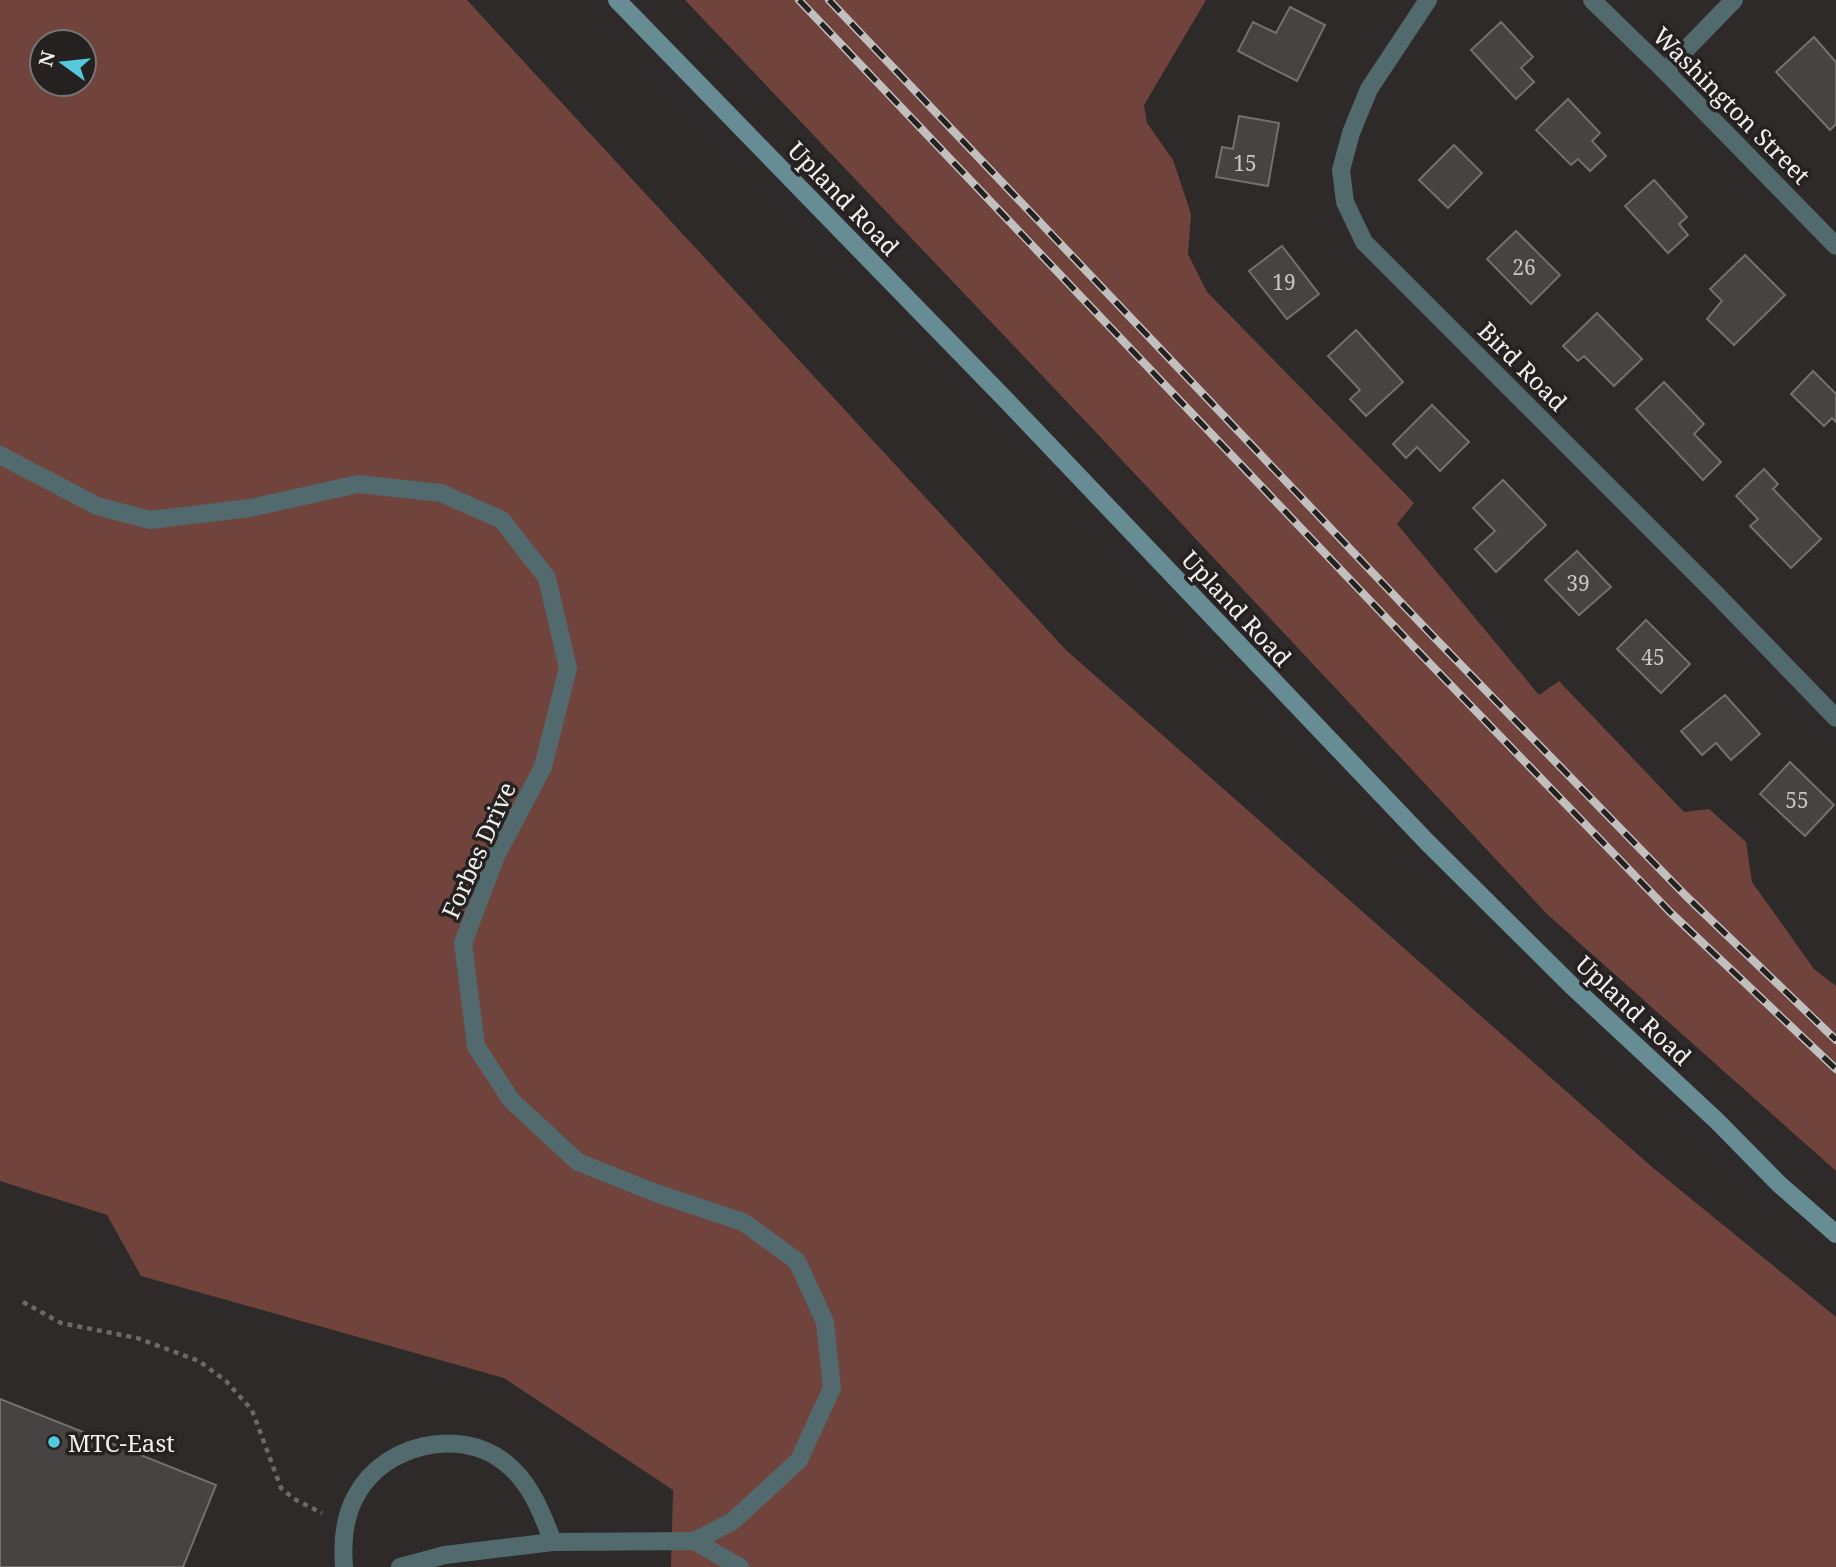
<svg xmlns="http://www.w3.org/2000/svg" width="1836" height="1567" viewBox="0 0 1836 1567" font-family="'Noto Serif',serif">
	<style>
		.forest { fill: #70443c; fill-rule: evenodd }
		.building { fill: #464342; stroke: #74706f; stroke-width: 2 }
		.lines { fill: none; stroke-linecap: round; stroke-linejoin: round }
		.path { stroke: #6d6969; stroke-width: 4.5; stroke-dasharray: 5 5; stroke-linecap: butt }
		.service { stroke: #526a6e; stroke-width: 18 }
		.minor { stroke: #526a6e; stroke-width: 18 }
		.tertiary { stroke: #526a6e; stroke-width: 18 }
		.secondary { stroke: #678c94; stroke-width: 18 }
		.rail-casing { stroke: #c2c0bf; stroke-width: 8 }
		.rail { stroke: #242120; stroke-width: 5; stroke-dasharray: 16; stroke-linecap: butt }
		.poi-dot { fill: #55cadf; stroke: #242120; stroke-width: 2.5 }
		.labels { text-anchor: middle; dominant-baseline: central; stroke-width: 7; stroke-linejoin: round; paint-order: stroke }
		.number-label { font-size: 21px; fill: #c8c6c4 }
		.street-label { font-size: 24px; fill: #f3f1f0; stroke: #242120 }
		.poi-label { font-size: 24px; fill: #f3f1f0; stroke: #242120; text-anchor: start }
	</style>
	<rect width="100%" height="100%" fill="#2e2a2a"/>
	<!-- forest -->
	<g class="forest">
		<path d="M0,0H467L1066,650L1652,1167L1836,1317V1567H671L673,1490L504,1378L141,1276L107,1215L0,1181ZM42,42H84V84H42Z"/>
		<path d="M685,0H1206L1144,105L1147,123L1173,160L1191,214L1188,254L1207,292L1414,503L1397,524L1539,695L1559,681L1684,812L1709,809L1746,842L1752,882L1814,969L1836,986V1171L1548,915L1090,426Z"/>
	</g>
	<!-- building -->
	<g class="building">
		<path d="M1290,7L1325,25L1297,81L1238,51L1253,22L1276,33Z"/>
		<path d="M1501,22L1533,57L1521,68L1534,82L1516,99L1471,50Z"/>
		<path d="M1814,37L1836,62V124L1830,130L1776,72Z"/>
		<path d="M1568,99L1600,133L1592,141L1606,156L1590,171L1578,159L1571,165L1536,130Z"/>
		<path d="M1239,116L1279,123L1268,186L1216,177L1222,147L1233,149Z"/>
		<path d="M1454,145L1482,173L1448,208L1419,180Z"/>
		<path d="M1654,180L1687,217L1679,224L1688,235L1668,253L1625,206Z"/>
		<path d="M1516,231L1560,275L1531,304L1487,259Z"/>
		<path d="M1282,246L1319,294L1287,319L1249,271Z"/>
		<path d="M1745,255L1785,295L1734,345L1707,319L1722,301L1710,289Z"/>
		<path d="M1597,313L1642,359L1614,386L1584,356L1578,361L1563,346Z"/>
		<path d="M1356,330L1403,382L1366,416L1350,399L1360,390L1328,356Z"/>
		<path d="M1813,371L1836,394V422L1832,418L1824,426L1791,394Z"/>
		<path d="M1664,382L1704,424L1694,434L1721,462L1703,480L1636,409Z"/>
		<path d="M1432,405L1469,442L1440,471L1417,447L1406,458L1393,444Z"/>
		<path d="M1764,469L1778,484L1773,489L1821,539L1791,568L1750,526L1758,519L1736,496Z"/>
		<path d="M1503,480L1546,525L1496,572L1475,549L1495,531L1473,508Z"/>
		<path d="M1577,551L1611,587L1579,615L1545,580Z"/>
		<path d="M1646,620L1690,664L1661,693L1617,649Z"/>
		<path d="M1725,695L1760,734L1731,760L1716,743L1702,755L1681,731Z"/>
		<path d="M1790,762L1834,805L1805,836L1760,794Z"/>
		<path d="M0,1399L216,1485L183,1567H0Z"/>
	</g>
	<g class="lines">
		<!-- path -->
		<path class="path" d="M23,1302L61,1323L137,1338L199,1361L226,1381L252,1410L281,1488L294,1499L322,1513"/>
		<!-- service -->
		<g class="service">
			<path d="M0,455L97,506L150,520L250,508L358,484L441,493L502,520L547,578L568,668L543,767L496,856L463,943L476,1046L511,1100L578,1162L653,1192L743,1222L797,1261L825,1322L832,1388L799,1460L733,1521L694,1541"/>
			<path d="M344,1567C342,1542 344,1516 357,1494C384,1445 458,1427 503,1461C530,1481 541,1511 553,1542"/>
			<path d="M400,1567L445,1555L553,1542L694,1541L740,1567"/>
		</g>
		<!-- minor -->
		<g class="minor">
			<path d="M1428,0L1369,89L1351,133L1341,170L1345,202L1364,242L1715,593L1836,718"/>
			<path d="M1665,71L1734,0"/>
		</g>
		<!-- tertiary -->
		<path class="tertiary" d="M1592,0L1665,71L1836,246"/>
		<!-- secondary -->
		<path class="secondary" d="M617,0L1007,401L1427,842L1573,987L1717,1121L1779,1184L1836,1234"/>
		<defs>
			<g id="rail">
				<path d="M799,0L1413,646L1670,912L1836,1069"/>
				<path d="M829,0L1428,631L1686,896L1836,1040"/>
			</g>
		</defs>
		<!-- rail casing -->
		<use href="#rail" class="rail-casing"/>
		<!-- rail -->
		<use href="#rail" class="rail"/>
	</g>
	<!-- markers -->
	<circle class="poi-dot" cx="54" cy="1442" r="7"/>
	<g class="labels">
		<!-- number labels -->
		<g class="number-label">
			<text x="1245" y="163">15</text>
			<text x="1524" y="267">26</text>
			<text x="1284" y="282">19</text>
			<text x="1578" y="583">39</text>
			<text x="1653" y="657">45</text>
			<text x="1797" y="800">55</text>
		</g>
		<!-- street labels -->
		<g class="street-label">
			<text transform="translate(1732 105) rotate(45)">Washington Street</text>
			<text transform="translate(844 198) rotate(46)">Upland Road</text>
			<text transform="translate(1523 366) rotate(45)">Bird Road</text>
			<text transform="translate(1237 608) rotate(47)">Upland Road</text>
			<text transform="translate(478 850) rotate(-66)">Forbes Drive</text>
			<text transform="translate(1634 1010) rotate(43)">Upland Road</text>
		</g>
		<!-- poi labels -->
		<g class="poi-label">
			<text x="68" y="1442">MTC-East</text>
		</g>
	</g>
	<!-- north arrow -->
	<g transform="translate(63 63) rotate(285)"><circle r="33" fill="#242120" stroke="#777473" stroke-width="2"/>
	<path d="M0-5L12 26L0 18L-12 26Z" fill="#55cadf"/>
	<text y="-10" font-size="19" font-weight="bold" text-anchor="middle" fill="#f3f1f0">N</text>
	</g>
</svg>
